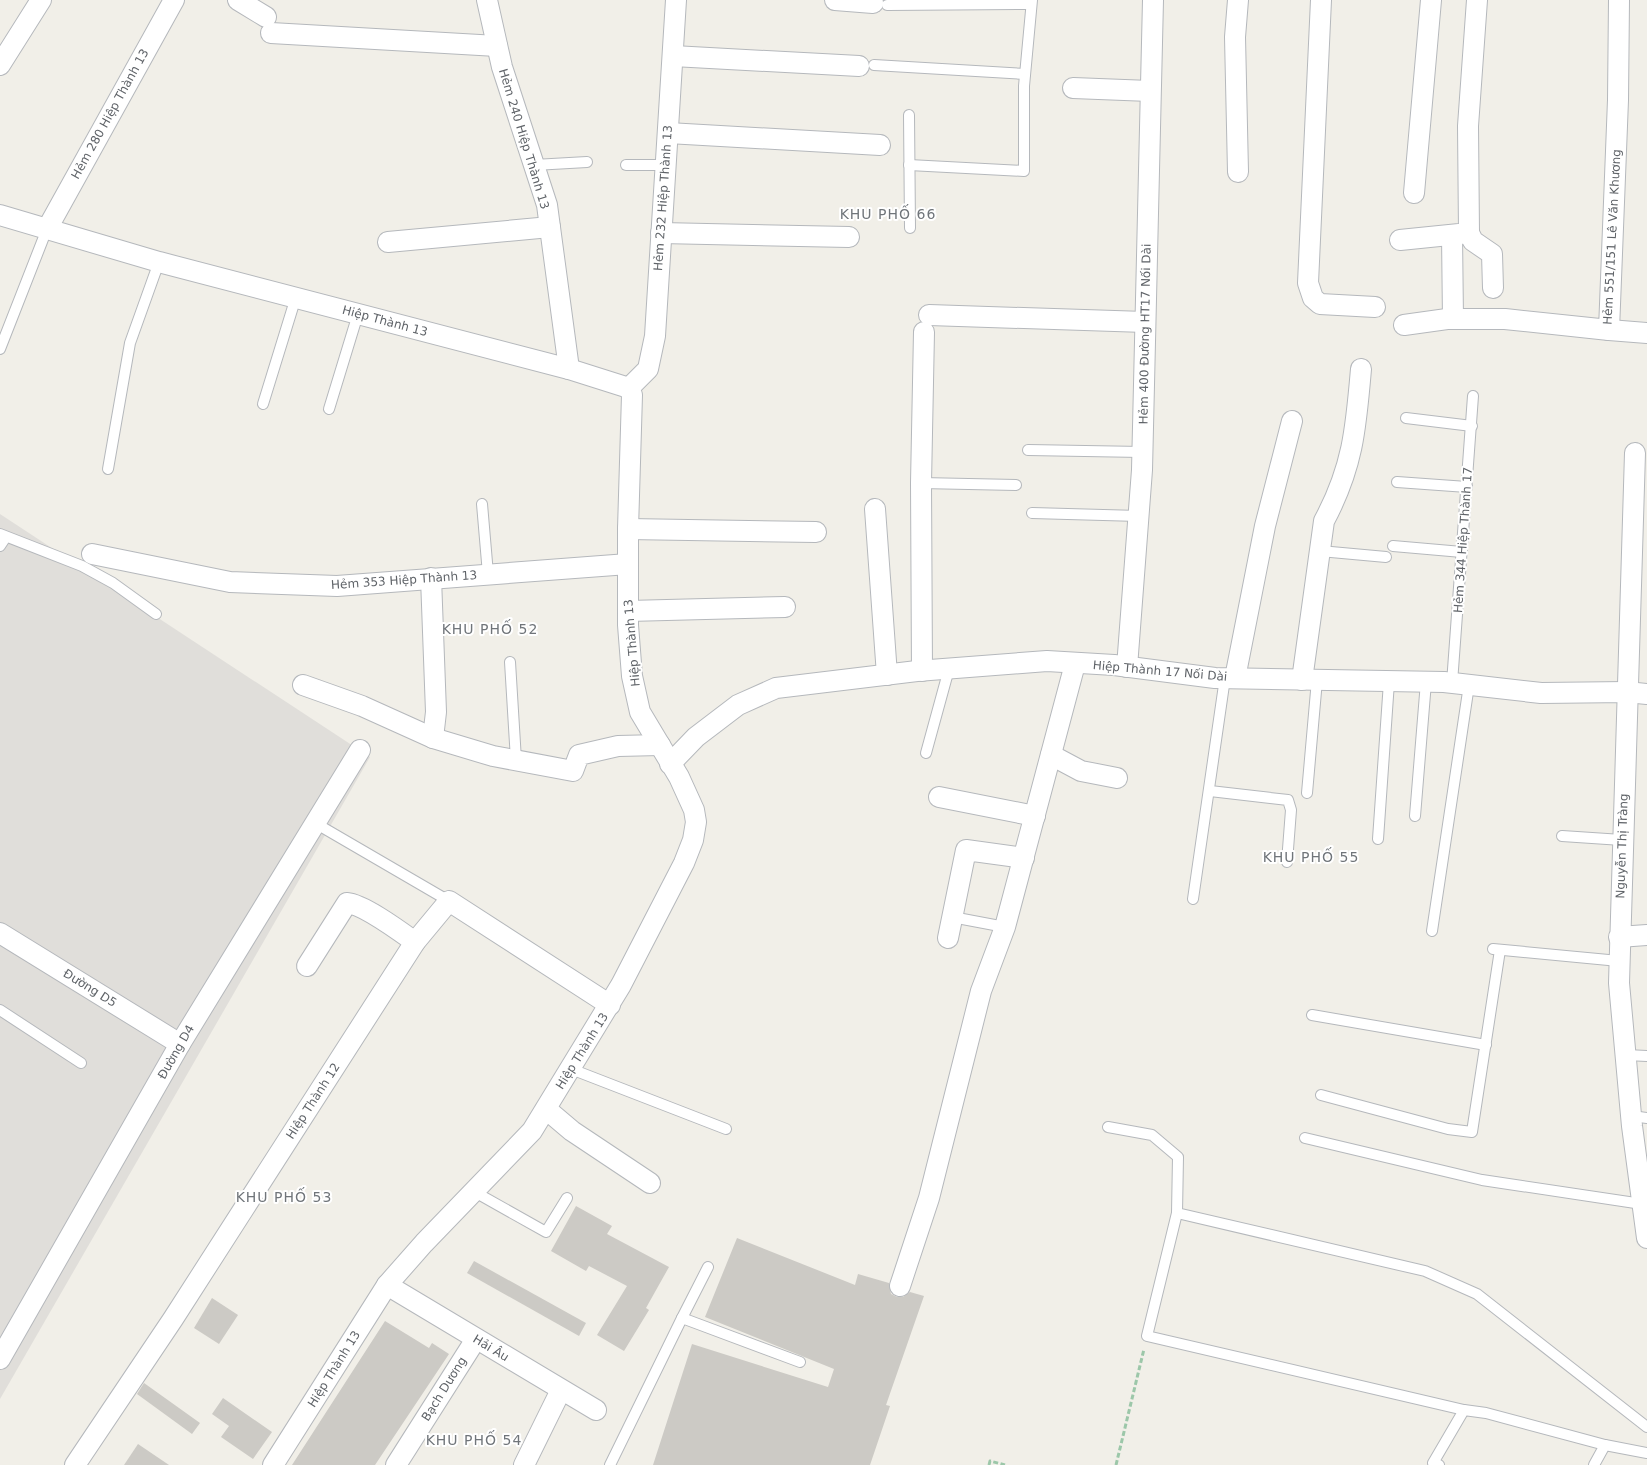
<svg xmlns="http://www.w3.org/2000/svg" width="1647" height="1465" viewBox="0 0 1647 1465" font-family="'DejaVu Sans',sans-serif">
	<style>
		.industrial { fill: #e0deda }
		.building { fill: #cccac5 }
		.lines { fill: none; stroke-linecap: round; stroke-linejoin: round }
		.lane-casing { stroke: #b5b8bc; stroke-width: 12 }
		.street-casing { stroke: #b5b8bc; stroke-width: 22 }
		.path { stroke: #9cc7a9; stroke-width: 3; stroke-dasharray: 5 2.5; stroke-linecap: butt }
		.lane { stroke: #fff; stroke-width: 10 }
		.street { stroke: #fff; stroke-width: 20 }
		.labels { text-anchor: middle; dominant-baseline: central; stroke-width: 4; stroke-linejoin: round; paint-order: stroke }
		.street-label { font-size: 12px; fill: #5f6368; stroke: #fff }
		.neighbourhood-label { font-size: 14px; letter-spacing: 1px; fill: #70757a; stroke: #fff }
	</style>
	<rect width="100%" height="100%" fill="#f1efe8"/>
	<!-- industrial -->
	<path class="industrial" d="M0,514L370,757L0,1399Z"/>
	<!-- building -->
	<g class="building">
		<path d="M576,1206L612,1226L607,1234L669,1267L646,1308L649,1310L624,1351L597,1335L627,1286L589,1266L586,1271L551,1251Z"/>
		<path d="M737,1238L855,1285L858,1274L889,1283L891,1294L897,1297H903L910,1292L924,1296L886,1405L890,1406L870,1465H653L692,1344L828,1387L834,1369L705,1317Z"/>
		<path d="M474,1261L586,1323L579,1336L467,1273Z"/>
		<path d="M212,1298L238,1315L219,1344L194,1328Z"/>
		<path d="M385,1321L429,1348L432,1343L449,1354L375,1465H292Z"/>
		<path d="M144,1383L200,1423L192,1434L137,1394Z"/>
		<path d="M223,1398L272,1432L253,1459L221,1437L229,1426L212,1414Z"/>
		<path d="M138,1444L169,1465H124Z"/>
	</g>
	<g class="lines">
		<defs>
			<g id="lane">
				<path d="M887,5L1031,4"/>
				<path d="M874,65L1025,74"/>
				<path d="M909,115L910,228"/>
				<path d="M534,165L587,162"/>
				<path d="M626,165H666"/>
				<path d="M909,165L1024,171V86L1032,0"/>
				<path d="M0,349L47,229"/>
				<path d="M263,404L296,297"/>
				<path d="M329,409L358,314"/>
				<path d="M1406,418L1472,426"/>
				<path d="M1028,450L1142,452"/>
				<path d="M108,469L130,343L159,262"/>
				<path d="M1397,482L1467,487"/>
				<path d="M921,483L1016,485"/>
				<path d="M482,504L488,574"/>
				<path d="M1032,513L1139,516"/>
				<path d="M0,534L82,566L113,583L156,614"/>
				<path d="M0,546L6,537"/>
				<path d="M1393,546L1462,552"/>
				<path d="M1320,551L1386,557"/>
				<path d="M510,662L516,760"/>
				<path d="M1452,683L1473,396"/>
				<path d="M926,753L949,669"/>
				<path d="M1210,791L1288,800L1291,810L1287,862"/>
				<path d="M1307,793L1317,680"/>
				<path d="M1415,816L1426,682"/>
				<path d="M315,823L449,901"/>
				<path d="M1562,836L1622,840"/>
				<path d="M1378,839L1389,682"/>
				<path d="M1193,899L1225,678"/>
				<path d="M952,917L1005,927"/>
				<path d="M1432,931L1469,685"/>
				<path d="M1493,949L1619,961"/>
				<path d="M0,1010L81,1063"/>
				<path d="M1312,1015L1486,1045"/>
				<path d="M1626,1055L1647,1056"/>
				<path d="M571,1069L726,1129"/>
				<path d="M1321,1095L1448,1129L1472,1132L1500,950"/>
				<path d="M1632,1116L1647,1118"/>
				<path d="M1108,1127L1152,1135L1178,1157L1177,1213L1425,1271L1477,1294L1647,1427"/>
				<path d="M1305,1138L1482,1180L1642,1204"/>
				<path d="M473,1191L546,1232L567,1198"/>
				<path d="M1177,1213L1147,1336L1464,1410"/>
				<path d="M682,1318L708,1267"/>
				<path d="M610,1465L682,1318L800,1362"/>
				<path d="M1439,1465L1433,1463L1464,1410L1486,1413L1605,1445"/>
				<path d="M1594,1465L1605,1445L1647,1453"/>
			</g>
			<g id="street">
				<path d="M238,0L266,17"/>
				<path d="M487,0L502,67L547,205L569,369"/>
				<path d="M835,0L873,3"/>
				<path d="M1238,0L1235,37L1238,172"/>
				<path d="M1321,0L1308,283L1313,298L1320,304L1375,307"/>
				<path d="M271,33L497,46"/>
				<path d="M673,56L859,66"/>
				<path d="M0,65L41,0"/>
				<path d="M1073,88L1150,91"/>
				<path d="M668,133L880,145"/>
				<path d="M1414,193L1431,0"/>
				<path d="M0,215L159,262L569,369L629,388L632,395L628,529V625L632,676L640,712L679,777L694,810L696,822L693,840L684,863L621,985L532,1131L424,1243L387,1285L273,1465"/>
				<path d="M47,229L174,0"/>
				<path d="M661,233L849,237"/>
				<path d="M1469,233L1473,241L1492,254L1493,288"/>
				<path d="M1452,235L1453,319"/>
				<path d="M1400,240L1469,233L1468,126L1477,0"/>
				<path d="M388,242L550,227"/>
				<path d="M929,315L1145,322"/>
				<path d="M1404,325L1447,319H1505L1609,330L1618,100L1619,0"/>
				<path d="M1609,330L1647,333"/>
				<path d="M629,388L648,369L655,336L676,0"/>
				<path d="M1635,453L1619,983L1632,1126L1647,1238"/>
				<path d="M875,509L887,675"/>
				<path d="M628,529L816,532"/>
				<path d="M92,554L230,582L337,586L628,564"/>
				<path d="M431,578L436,712L433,738"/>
				<path d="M628,611L785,607"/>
				<path d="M1127,667L1142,470L1153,0"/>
				<path d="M922,671L921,483L924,332"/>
				<path d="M1235,678L1265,526L1292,421"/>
				<path d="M1302,680L1324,521C1353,467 1356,428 1361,369"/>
				<path d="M303,685L362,706L433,738L493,756L573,771L579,755L618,746L660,745"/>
				<path d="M1051,755L1081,771L1117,778"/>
				<path d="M670,764L696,737L738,705L776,688L917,671L1047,661L1114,665L1215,678L1444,682L1541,693L1627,692L1647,694"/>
				<path d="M939,797L1035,816"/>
				<path d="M0,933L180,1044"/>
				<path d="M1619,937L1647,935"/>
				<path d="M948,938L966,850L1024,858"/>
				<path d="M307,966L347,903C363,904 401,932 415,942"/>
				<path d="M546,1109L572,1131L650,1183"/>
				<path d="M387,1285L596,1410"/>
				<path d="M900,1286L929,1198L981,991L1005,927L1075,664"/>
				<path d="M0,1359L180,1044L360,750"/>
				<path d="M75,1465L173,1319L415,942L449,901L610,1005"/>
				<path d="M396,1465L476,1339"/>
				<path d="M524,1465L561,1390"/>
			</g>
		</defs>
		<!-- lane casing -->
		<use href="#lane" class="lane-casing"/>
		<!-- street casing -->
		<use href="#street" class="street-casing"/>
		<!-- path -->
		<g class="path">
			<path d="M989,1465L990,1461L1005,1465"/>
			<path d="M1116,1465L1144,1349"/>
		</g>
		<!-- lane -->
		<use href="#lane" class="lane"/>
		<!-- street -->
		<use href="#street" class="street"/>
	</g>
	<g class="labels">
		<!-- street labels -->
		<g class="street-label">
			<text transform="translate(110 114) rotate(-61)">Hẻm 280 Hiệp Thành 13</text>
			<text transform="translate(524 139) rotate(73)">Hẻm 240 Hiệp Thành 13</text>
			<text transform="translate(663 198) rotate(-86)">Hẻm 232 Hiệp Thành 13</text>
			<text transform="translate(1612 237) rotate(-87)">Hẻm 551/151 Lê Văn Khương</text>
			<text transform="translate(385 321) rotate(15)">Hiệp Thành 13</text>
			<text transform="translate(1145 334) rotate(-89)">Hẻm 400 Đường HT17 Nối Dài</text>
			<text transform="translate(1463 540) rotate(-86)">Hẻm 344 Hiệp Thành 17</text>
			<text transform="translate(404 580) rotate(-4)">Hẻm 353 Hiệp Thành 13</text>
			<text transform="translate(632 643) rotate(-95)">Hiệp Thành 13</text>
			<text transform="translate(1160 671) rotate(5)">Hiệp Thành 17 Nối Dài</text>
			<text transform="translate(1622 846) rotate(-88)">Nguyễn Thị Tràng</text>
			<text transform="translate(90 988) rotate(32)">Đường D5</text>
			<text transform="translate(582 1051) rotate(-58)">Hiệp Thành 13</text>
			<text transform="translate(176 1052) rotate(-60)">Đường D4</text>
			<text transform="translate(313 1101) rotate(-57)">Hiệp Thành 12</text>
			<text transform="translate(491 1348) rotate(31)">Hải Âu</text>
			<text transform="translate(334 1369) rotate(-58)">Hiệp Thành 13</text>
			<text transform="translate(444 1389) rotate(-58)">Bạch Dương</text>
		</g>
		<!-- neighbourhood labels -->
		<g class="neighbourhood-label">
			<text x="888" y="214">KHU PHỐ 66</text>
			<text x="490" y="629">KHU PHỐ 52</text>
			<text x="1311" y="857">KHU PHỐ 55</text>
			<text x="284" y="1197">KHU PHỐ 53</text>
			<text x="474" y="1440">KHU PHỐ 54</text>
		</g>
	</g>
</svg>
